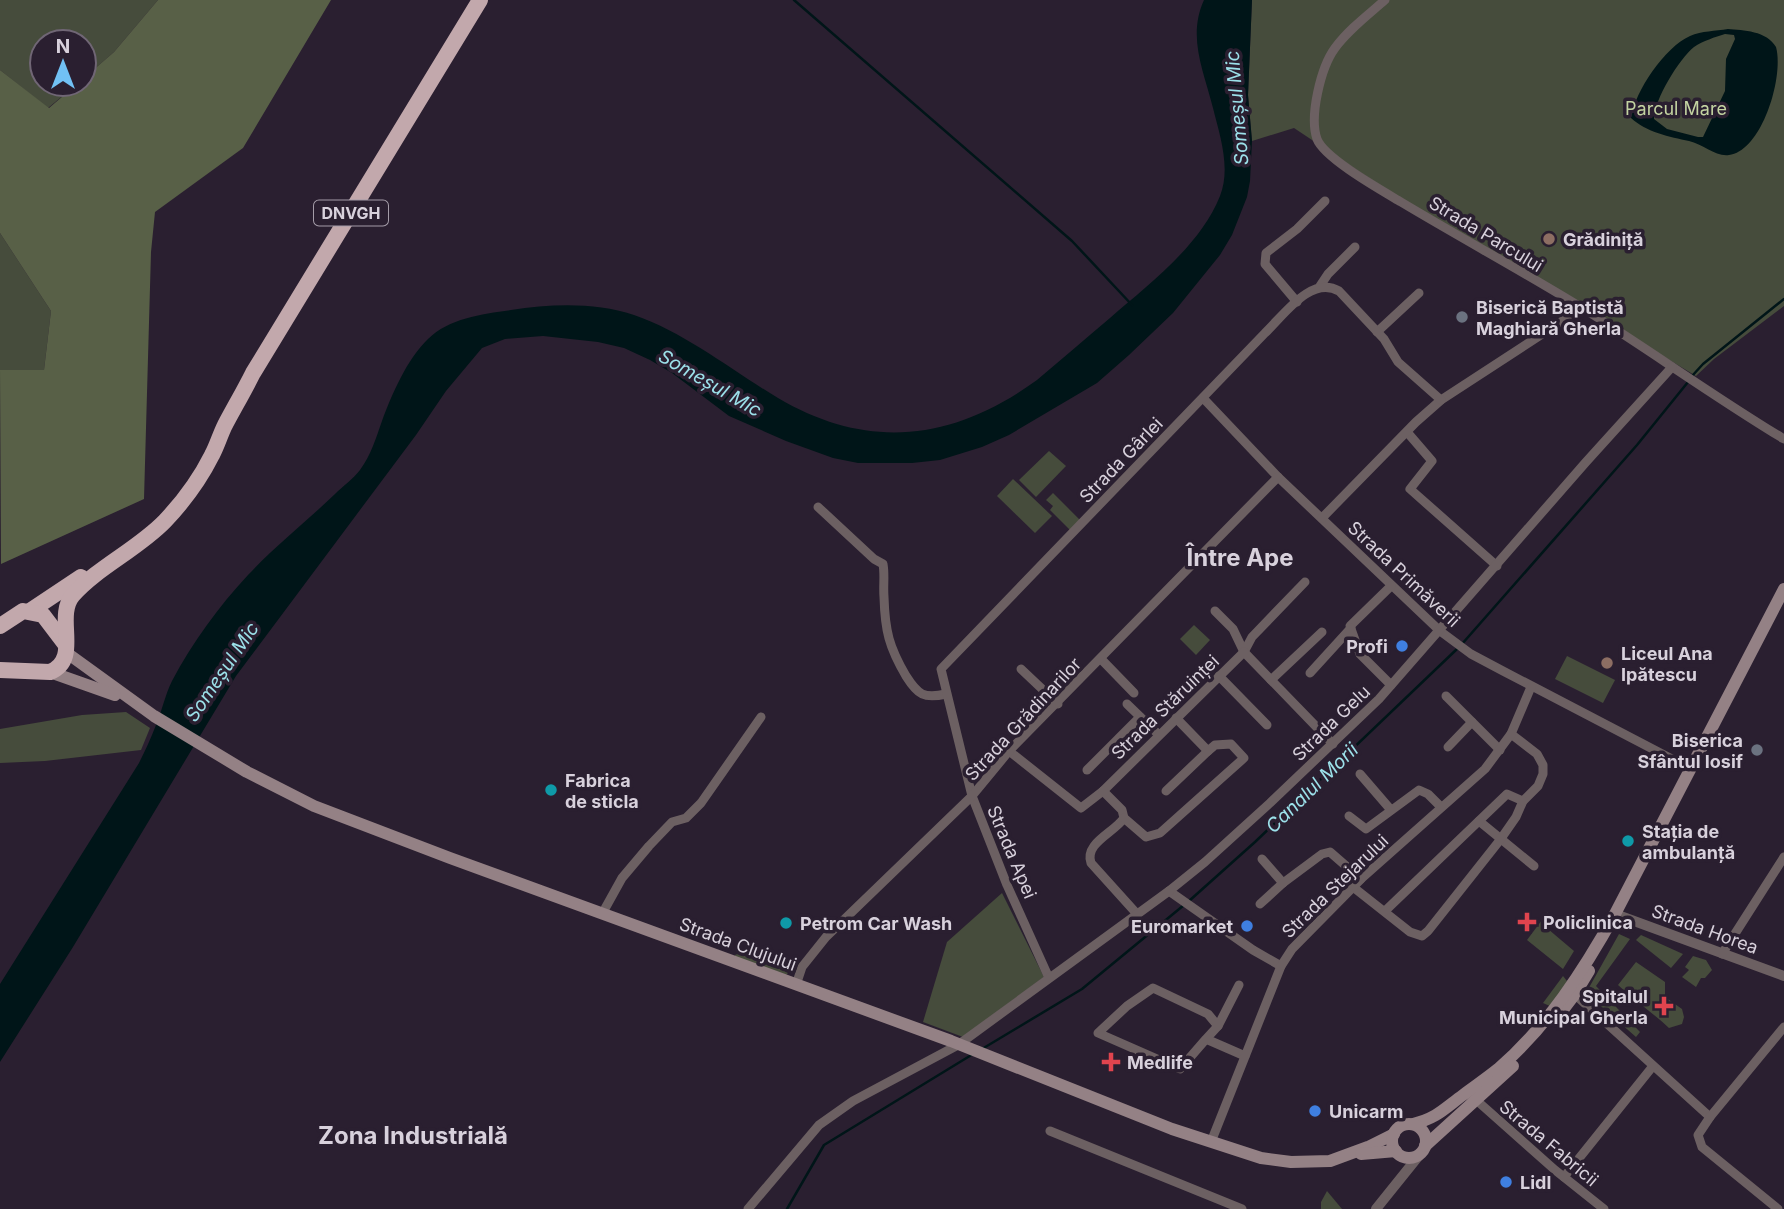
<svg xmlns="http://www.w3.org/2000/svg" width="1784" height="1209" viewBox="0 0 1784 1209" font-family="Inter,sans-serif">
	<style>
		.green { fill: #464c3c }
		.forest { fill: #586047 }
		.water { fill: #001518; fill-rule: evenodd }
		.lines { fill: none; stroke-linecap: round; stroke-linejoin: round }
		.stream { stroke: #001518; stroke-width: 2.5 }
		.minor { stroke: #6c6062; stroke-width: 9 }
		.tertiary { stroke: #6c6062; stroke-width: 10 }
		.secondary { stroke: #948185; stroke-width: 12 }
		.trunk { stroke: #c2a8ac; stroke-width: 16 }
		.education-dot { fill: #8d6e63; stroke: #2a1f30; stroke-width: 2.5 }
		.worship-dot { fill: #6b7280; stroke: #2a1f30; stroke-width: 2.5 }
		.shop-dot { fill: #3f7fe0; stroke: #2a1f30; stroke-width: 2.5 }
		.culture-dot { fill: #0f9aa8; stroke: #2a1f30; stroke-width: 2.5 }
		.health-dot { fill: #e0444e; stroke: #2a1f30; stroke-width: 2.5 }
		.labels { text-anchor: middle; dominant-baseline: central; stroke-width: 7; stroke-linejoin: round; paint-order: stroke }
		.shield { fill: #2a1f30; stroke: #a49ca8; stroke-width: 2 }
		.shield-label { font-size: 16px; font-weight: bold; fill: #d8d1dc }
		.park-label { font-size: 18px; fill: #c3d3a1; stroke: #2a1f30 }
		.street-label { font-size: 18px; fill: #d8d1dc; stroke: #2a1f30 }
		.poi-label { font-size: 18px; font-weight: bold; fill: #d8d1dc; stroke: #2a1f30; text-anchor: start }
		.water-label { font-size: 19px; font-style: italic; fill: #9ce1ea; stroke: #2a1f30 }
		.district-label { font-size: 24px; font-weight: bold; fill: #d8d1dc; stroke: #2a1f30 }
	</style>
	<rect width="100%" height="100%" fill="#2a1f30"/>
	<!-- green -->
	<g class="green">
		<path d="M0,0H158L114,52L84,78V42H42V84H77L48,108L0,70Z"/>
		<path d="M1252,0H1784V306L1714,359L1696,376L1390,192L1294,128L1252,141L1248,95Z"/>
		<path d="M0,233L51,311L44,370H0Z"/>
		<path d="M1049,451L1066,466L1036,497L1019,480Z"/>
		<path d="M1013,479L1052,516L1035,533L997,496Z"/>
		<path d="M1053,493L1080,520L1070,530L1050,510L1053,506L1046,500Z"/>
		<path d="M1194,625L1210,640L1196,655L1180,639Z"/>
		<path d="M1567,656L1615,680L1603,703L1555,679Z"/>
		<path d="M126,712L150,728L141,750L45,761L0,763V729L82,715Z"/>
		<path d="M1002,893L1044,977L963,1037L923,1022L947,942Z"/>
		<path d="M1548,912V929L1574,951L1563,969L1527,940Z"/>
		<path d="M1619,934L1630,939L1596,986L1640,1032L1636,1037L1586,993Z"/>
		<path d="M1641,935L1683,954L1671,968L1636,940Z"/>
		<path d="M742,952L784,967L788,973L786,975L735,957V955Z"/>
		<path d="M1693,956L1706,960L1712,970L1705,978H1701L1696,987L1682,977L1689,970L1685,967Z"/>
		<path d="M1636,962L1665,982V997L1682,1009L1684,1017L1682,1024L1669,1028C1652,1012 1635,1001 1618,985Z"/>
		<path d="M1563,976L1567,981L1552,1007L1543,1003Z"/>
		<path d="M1327,1191L1342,1209H1321V1202Z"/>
	</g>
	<!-- forest -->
	<path class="forest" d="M158,0H331L243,148L155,212L151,252L144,499L1,564L0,370H44L51,311L0,233V70L49,108L77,84H84V78L114,52Z"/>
	<!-- water -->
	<g class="water">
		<path d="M1204,0H1252L1248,95L1252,141L1250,181L1247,197L1232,235L1220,255L1173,313L1129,355L1097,383L1009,435L982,447L940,460L912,463H858L833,458L786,441L729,416L672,373L650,360L624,348L598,342L543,336L505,339L482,348L446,391L416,435L236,676L73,947L0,1062V984L139,763C145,751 151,738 156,725C162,711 165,695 172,681C192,643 219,606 248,575C275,546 306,522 335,494C343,486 353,479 360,470C371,455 376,438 382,421C392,394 407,359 428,339C449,318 482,314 511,310C551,304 595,302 634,315C686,333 731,370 778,398C868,451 953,441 1037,380C1062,359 1086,338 1110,318C1149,284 1200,246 1220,196C1231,168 1220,136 1213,108C1204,72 1187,37 1204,0Z"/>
		<path d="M1728,29C1743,30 1767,31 1776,47C1784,75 1763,150 1729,155C1716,157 1703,144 1689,141C1670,137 1646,132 1631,118C1635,91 1665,47 1690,36C1702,31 1715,31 1728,29ZM1725,34L1734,35L1735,39L1726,59L1725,91L1703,137H1698L1667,129L1654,119C1654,100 1679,59 1694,47C1703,41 1715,37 1725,34Z"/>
	</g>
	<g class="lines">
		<!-- stream -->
		<g class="stream">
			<path d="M794,0L1072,241L1132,305"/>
			<path d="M1692,376L1703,364L1784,299"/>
			<path d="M1462,644L1637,445L1688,382"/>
			<path d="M1189,901L1255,842L1457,649"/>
			<path d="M982,1049L1082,989L1184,905"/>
			<path d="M787,1209L824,1145L973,1054"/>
		</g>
		<!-- minor -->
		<g class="minor">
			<path d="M1385,0C1368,15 1349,29 1335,48C1321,67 1309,116 1317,139C1324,158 1381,190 1401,202C1461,238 1524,272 1584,309C1651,351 1716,398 1784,439"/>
			<path d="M1320,286L1328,274L1355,247"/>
			<path d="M1297,302L1265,264L1266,253L1297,229L1325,201"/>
			<path d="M1377,332L1419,293"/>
			<path d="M1203,398L1278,477L1440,631L1471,654L1503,671L1691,769"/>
			<path d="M1407,432L1432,461L1410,489L1497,566"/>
			<path d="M818,507L874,559L883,564C885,575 883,586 884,597C885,631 889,647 906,676C918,695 924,699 946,694"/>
			<path d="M1322,518L1416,422L1441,400L1582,308"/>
			<path d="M1391,586L1350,626L1360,654L1391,685"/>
			<path d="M1215,611L1233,629L1244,652"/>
			<path d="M1244,652L1252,637L1305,582"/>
			<path d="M1101,659L1134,693"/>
			<path d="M1021,669L1058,704"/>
			<path d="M1310,673L1351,628"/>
			<path d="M1219,676L1267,725"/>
			<path d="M1271,680L1322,632"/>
			<path d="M1446,696L1500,750"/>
			<path d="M1127,704L1158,734"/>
			<path d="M1448,747L1472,722"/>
			<path d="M1009,751L1081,808L1103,791L1244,652L1333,744"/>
			<path d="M1087,770L1140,717"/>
			<path d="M1360,774L1391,810"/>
			<path d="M1103,791L1122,810L1124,818C1114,833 1084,843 1091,863L1137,914"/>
			<path d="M1166,791L1208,751"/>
			<path d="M1349,816L1366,829L1419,790L1428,794L1441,807"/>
			<path d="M1124,818L1146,837L1160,833L1244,758L1231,744L1215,745L1208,751L1176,718"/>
			<path d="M1479,821L1534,866"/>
			<path d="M1262,859L1283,883"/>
			<path d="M1353,887L1410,932L1422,936L1428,931L1500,840L1516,817L1523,801L1538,786L1543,774V765L1537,754L1511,734"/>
			<path d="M1169,891L1253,950L1281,966"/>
			<path d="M1260,904L1283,883L1322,854L1330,852L1361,879"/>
			<path d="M1385,911L1507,794L1523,801"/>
			<path d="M602,914L622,878L649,846L672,822L686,818L701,803L761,717"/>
			<path d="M1722,954L1784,857"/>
			<path d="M1049,978L1007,885L972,796L941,669L1265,333C1284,315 1311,275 1339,291L1384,339L1398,362L1441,400"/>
			<path d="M796,985L802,967L826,937L972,796L1009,751L1278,477"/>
			<path d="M1571,991L1710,1117"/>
			<path d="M1218,1026L1239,985"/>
			<path d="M1206,1039L1180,1069L1098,1033L1127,1006L1153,988L1208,1014L1218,1026L1206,1039L1245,1056"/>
			<path d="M1472,1100L1475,1099L1555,1170L1604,1209"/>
			<path d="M1050,1131L1242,1209"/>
			<path d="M1211,1142L1281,966L1292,949L1361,879L1485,769L1511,734L1531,687"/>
			<path d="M1564,1177L1653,1066"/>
			<path d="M748,1209L819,1125L853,1101L958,1045L1169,891L1205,862L1270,803L1379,699L1586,462L1672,367"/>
			<path d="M1778,1209L1702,1147L1698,1135L1710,1117L1784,1027"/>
		</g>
		<!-- tertiary -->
		<g class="tertiary">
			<path d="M1615,914L1784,976"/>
			<path d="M1376,1209L1421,1153"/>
		</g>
		<!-- secondary -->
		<g class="secondary">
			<path d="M67,653L154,716L247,772L314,806L450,858L951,1041L1172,1129L1261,1158L1291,1162L1330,1161L1368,1147L1394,1134"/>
			<path d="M50,672L115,695"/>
			<path d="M1556,1019L1575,994L1589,971"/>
			<path d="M1413,1124C1437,1118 1444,1109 1463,1095C1475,1086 1487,1078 1498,1069C1547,1027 1584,970 1615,914L1784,589"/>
			<circle cx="1409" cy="1141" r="17"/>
			<path d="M1425,1146L1513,1066"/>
			<path d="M1361,1154L1396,1151"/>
		</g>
		<!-- trunk -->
		<g class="trunk">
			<path d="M30,611L81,577"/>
			<path d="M0,626L23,611L43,615L65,644"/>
			<path d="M0,670L50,672C82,659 54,617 73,595C98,567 138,549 165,521C183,502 200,479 212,455C217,446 220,435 225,425C234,408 244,391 253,373L480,0"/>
		</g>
	</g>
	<!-- markers -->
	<g class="education-dot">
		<circle cx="1549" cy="239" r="7"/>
		<circle cx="1607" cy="663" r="7"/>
	</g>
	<g class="worship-dot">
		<circle cx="1462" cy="317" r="7"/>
		<circle cx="1757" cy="750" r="7"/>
	</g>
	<g class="shop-dot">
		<circle cx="1402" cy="646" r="7"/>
		<circle cx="1247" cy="926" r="7"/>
		<circle cx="1315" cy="1111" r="7"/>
		<circle cx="1506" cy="1182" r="7"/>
	</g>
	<g class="culture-dot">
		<circle cx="551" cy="790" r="7"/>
		<circle cx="1628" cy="841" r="7"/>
		<circle cx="786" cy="923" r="7"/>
	</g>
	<g class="health-dot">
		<path d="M1523.5 911.5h7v7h7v7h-7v7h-7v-7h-7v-7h7z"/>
		<path d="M1660.5 995.5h7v7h7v7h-7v7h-7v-7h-7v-7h7z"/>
		<path d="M1107.5 1051.5h7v7h7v7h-7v7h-7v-7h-7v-7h7z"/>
	</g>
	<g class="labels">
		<!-- shield labels -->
		<rect class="shield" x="314" y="200.5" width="74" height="25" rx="5"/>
		<g class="shield-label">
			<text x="351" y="213">DNVGH</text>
		</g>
		<!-- park labels -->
		<g class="park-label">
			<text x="1676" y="108">Parcul Mare</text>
		</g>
		<!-- street labels -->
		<g class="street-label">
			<text transform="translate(1486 234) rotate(31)">Strada Parcului</text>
			<text transform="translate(1121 460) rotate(-46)">Strada Gârlei</text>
			<text transform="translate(1404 574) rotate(43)">Strada Primăverii</text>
			<text transform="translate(1165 707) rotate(-44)">Strada Stăruinței</text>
			<text transform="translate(1023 719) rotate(-47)">Strada Grădinarilor</text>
			<text transform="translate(1331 723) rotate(-44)">Strada Gelu</text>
			<text transform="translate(1012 852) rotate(67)">Strada Apei</text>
			<text transform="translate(1335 886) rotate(-44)">Strada Stejarului</text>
			<text transform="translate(1705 929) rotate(20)">Strada Horea</text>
			<text transform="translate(738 944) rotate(20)">Strada Clujului</text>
			<text transform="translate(1549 1143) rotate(40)">Strada Fabricii</text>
		</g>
		<!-- poi labels -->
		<g class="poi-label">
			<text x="1563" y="239">Grădiniță</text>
			<text x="1476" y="307">Biserică Baptistă<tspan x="1476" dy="21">Maghiară Gherla</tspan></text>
			<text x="1388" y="646" text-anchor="end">Profi</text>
			<text x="1621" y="653">Liceul Ana<tspan x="1621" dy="21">Ipătescu</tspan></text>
			<text x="1743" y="740" text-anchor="end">Biserica<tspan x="1743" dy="21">Sfântul Iosif</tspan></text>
			<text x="565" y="780">Fabrica<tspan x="565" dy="21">de sticla</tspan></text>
			<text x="1642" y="831">Stația de<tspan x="1642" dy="21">ambulanță</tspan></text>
			<text x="1543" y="922">Policlinica</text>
			<text x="800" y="923">Petrom Car Wash</text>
			<text x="1233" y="926" text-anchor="end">Euromarket</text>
			<text x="1648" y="996" text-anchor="end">Spitalul<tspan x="1648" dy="21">Municipal Gherla</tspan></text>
			<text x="1127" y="1062">Medlife</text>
			<text x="1329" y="1111">Unicarm</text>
			<text x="1520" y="1182">Lidl</text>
		</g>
		<!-- water labels -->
		<g class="water-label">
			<text transform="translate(1237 108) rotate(-95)">Someșul Mic</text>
			<text transform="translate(710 383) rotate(30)">Someșul Mic</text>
			<text transform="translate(222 672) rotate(-56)">Someșul Mic</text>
			<text transform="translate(1312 788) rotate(-44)">Canalul Morii</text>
		</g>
		<!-- district labels -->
		<g class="district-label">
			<text x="1240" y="557">Între Ape</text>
			<text x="413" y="1135">Zona Industrială</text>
		</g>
	</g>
	<!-- north arrow -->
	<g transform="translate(63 63)"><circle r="33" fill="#2a1f30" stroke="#706675" stroke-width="2"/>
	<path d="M0-5L12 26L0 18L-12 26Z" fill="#71c1f4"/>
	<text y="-10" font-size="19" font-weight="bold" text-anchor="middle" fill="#d8d1dc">N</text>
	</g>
</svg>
